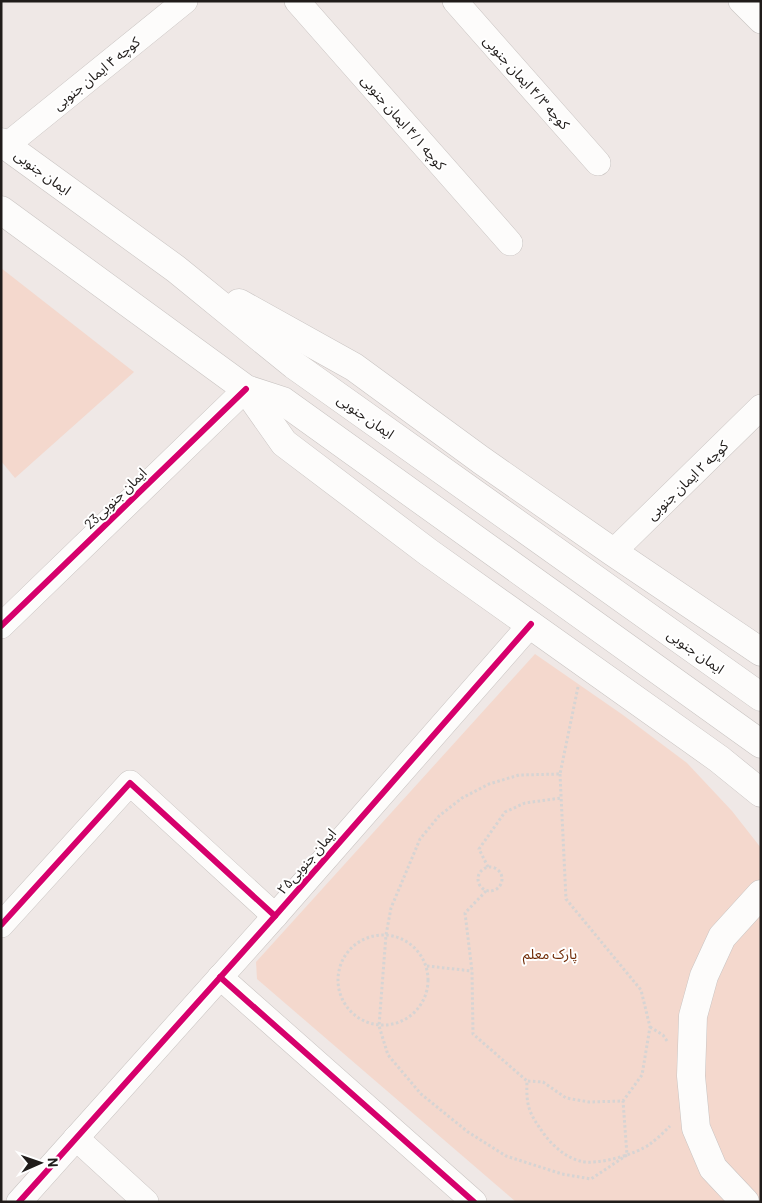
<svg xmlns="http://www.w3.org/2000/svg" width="762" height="1203" viewBox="0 0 762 1203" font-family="Barlow,'Noto Sans Arabic',sans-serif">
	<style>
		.green { fill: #f4d8cd }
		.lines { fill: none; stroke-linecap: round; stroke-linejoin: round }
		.minor-casing { stroke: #c9c4c2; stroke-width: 26 }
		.major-casing { stroke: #c9c4c2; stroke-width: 29 }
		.path { stroke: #d6d4d3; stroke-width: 3; stroke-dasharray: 2.5 2.5; stroke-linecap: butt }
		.minor { stroke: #fdfcfb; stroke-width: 25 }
		.major { stroke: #fdfcfb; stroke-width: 28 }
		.cycleway-casing { stroke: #fff; stroke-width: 9 }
		.cycleway { stroke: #d6006c; stroke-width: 6 }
		.labels { text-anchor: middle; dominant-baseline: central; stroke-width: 4; stroke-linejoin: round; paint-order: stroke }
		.street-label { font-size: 14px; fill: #201c1a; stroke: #fff }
		.park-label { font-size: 14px; fill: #6f2904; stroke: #fff }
	</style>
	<rect width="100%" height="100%" fill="#efe8e6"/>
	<!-- green -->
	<g class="green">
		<path d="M1,268L134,372L15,478L1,461Z"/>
		<path d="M535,654L623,715L687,763L732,811L761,848V1202H516L257,979L256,962Z"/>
	</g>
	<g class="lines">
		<defs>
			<g id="minor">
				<path d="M297,1L510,243"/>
				<path d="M455,1L598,163"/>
				<path d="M741,1L761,21"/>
				<path d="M7,145L185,1"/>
				<path d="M613,552L761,407"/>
				<path d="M1,626L246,389"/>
				<path d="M1,925L130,783L275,916"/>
				<path d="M220,977L474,1202"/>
				<path d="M76,1138L146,1202"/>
				<path d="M19,1202L275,916L531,624"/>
			</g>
			<g id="major">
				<path d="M1,142L176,269L294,365L761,697"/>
				<path d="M1,210L246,389L283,401L761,744"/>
				<path d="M239,303L354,367L481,460L613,552L761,652"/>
				<path d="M246,389L284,443L428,552L719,759L761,793"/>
				<path d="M745,1202L713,1168L696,1128L691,1076L693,1016L704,976L722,937L761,894"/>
			</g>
		</defs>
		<!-- minor casing -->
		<use href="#minor" class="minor-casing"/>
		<!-- major casing -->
		<use href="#major" class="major-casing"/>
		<!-- path -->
		<g class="path">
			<path d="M578,687L560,774L519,775L489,784L462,798L439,816L420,839L391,908L386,935L379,1026L388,1055L421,1094L468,1132L506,1156L562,1174L591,1179L627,1155L623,1101"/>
			<path d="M560,774L566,899L641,990L650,1027L642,1075L623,1101L589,1102L566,1098L543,1082L527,1081C526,1107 529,1113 544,1134C553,1146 565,1157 580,1161C596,1166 637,1154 650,1144C657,1139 664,1132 670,1126"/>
			<circle cx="490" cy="879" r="12"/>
			<path d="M488,867L479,849L505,812L525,803L561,798"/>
			<path d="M486,891L465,913L472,971L473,1034L527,1081"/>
			<circle cx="383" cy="980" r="45"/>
			<path d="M427,966L472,971"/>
			<path d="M650,1027L663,1035L667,1041"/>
		</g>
		<!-- minor -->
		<use href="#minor" class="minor"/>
		<!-- major -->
		<use href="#major" class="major"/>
		<defs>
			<g id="cycleway">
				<path d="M1,626L246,389"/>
				<path d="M1,925L130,783L275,916"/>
				<path d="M220,977L474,1202"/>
				<path d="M19,1202L275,916L531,624"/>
			</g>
		</defs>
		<!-- cycleway casing -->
		<use href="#cycleway" class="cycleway-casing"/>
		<!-- cycleway -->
		<use href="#cycleway" class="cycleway"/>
	</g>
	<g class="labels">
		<!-- street labels -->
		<g class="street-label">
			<text transform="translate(96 73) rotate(-39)">کوچه ۴ ایمان جنوبی</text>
			<text transform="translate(527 82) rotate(48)">کوچه ۴/۳ ایمان جنوبی</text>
			<text transform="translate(404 122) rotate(49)">کوچه ۴/۱ ایمان جنوبی</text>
			<text transform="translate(43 172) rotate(36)">ایمان جنوبی</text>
			<text transform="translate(366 416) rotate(35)">ایمان جنوبی</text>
			<text transform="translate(687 480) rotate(-44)">کوچه ۲ ایمان جنوبی</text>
			<text transform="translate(115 498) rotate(-44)">23ایمان جنوبی</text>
			<text transform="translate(696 651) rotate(35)">ایمان جنوبی</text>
			<text transform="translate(306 861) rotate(-49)">ایمان جنوبی۲۵</text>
		</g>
		<!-- park labels -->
		<g class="park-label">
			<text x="550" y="953">پارک معلم</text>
		</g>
	</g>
	<!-- border -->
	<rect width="762" height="1203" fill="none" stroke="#201c1a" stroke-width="5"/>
	<!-- north arrow -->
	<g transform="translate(40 1163) rotate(88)" stroke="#ffffff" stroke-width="4" paint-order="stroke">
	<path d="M0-4L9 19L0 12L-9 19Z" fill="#201c1a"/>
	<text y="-8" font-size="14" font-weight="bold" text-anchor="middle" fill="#201c1a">N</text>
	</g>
</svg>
